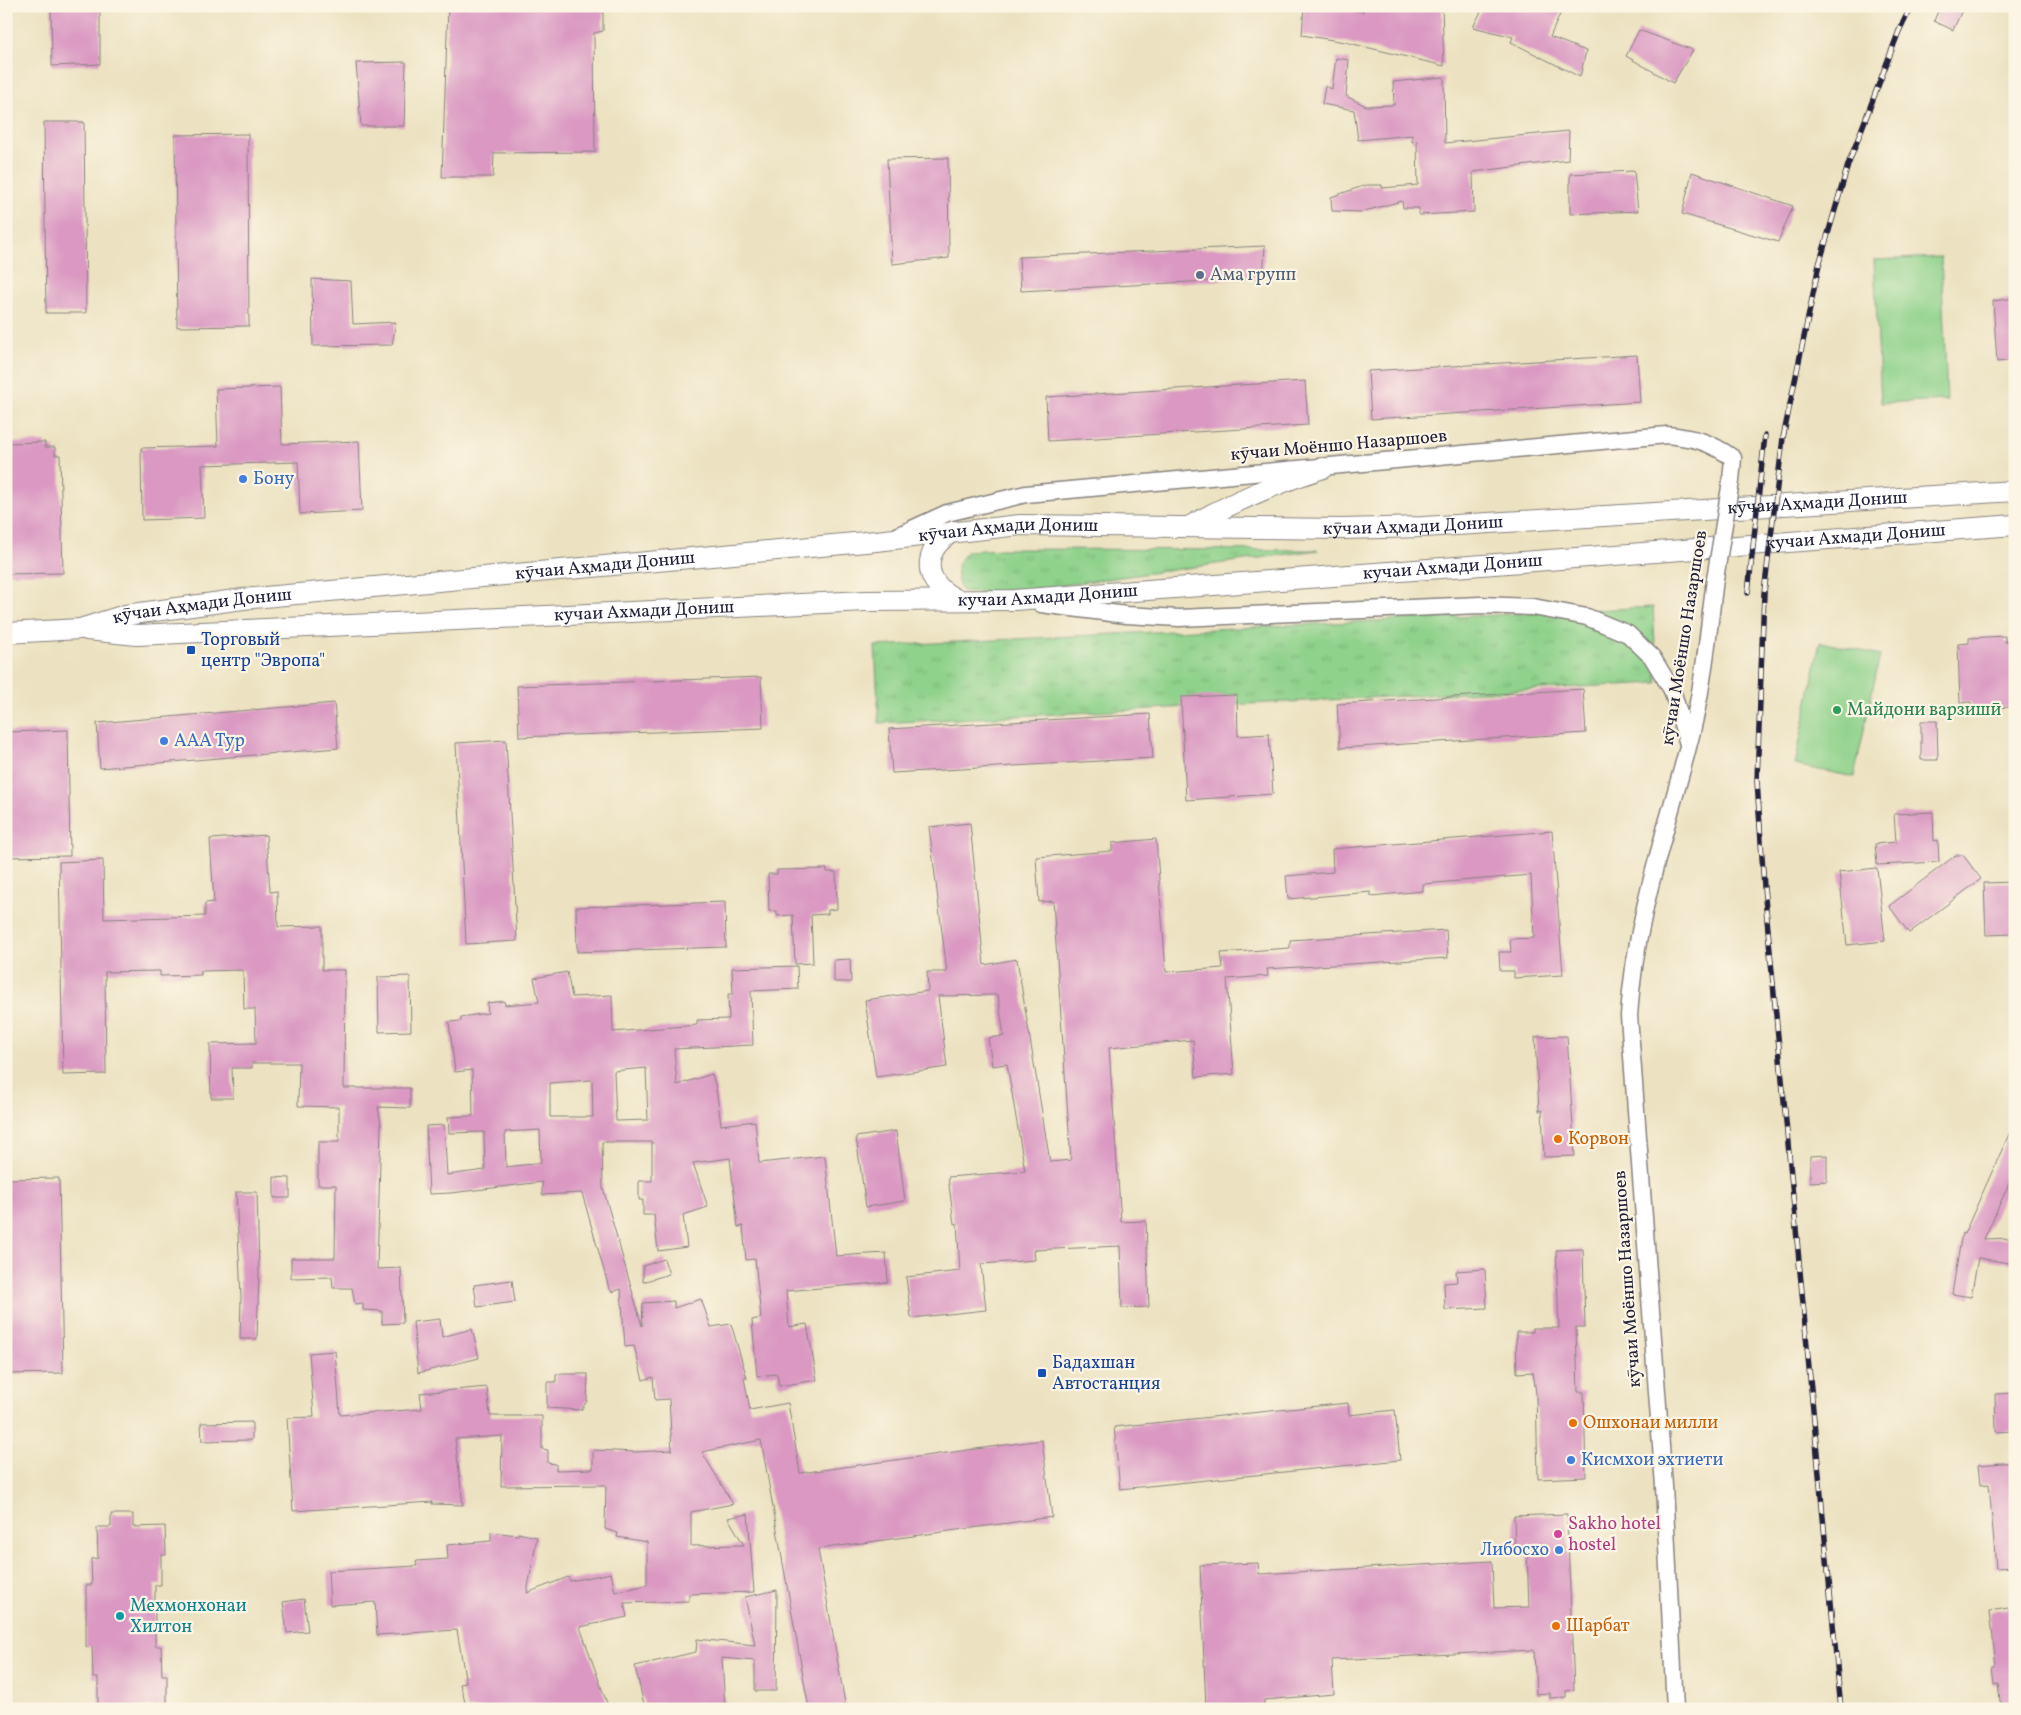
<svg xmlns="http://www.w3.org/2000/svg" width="2021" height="1715" viewBox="0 0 2021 1715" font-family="Vollkorn,serif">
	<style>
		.grass { fill: url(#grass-tufts); stroke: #587a63 }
		.pitch { fill: #8fd28b; stroke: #587a63 }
		.building { fill: #da98c2; fill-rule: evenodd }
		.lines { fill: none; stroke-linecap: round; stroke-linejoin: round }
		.minor-casing { stroke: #87827e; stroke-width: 19 }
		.tertiary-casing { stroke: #87827e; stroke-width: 22 }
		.minor { stroke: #fff; stroke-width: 16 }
		.tertiary { stroke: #fff; stroke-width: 20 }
		.rail-casing { stroke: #22223b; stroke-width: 5.5 }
		.rail { stroke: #fcf5e5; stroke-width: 4; stroke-dasharray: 11; stroke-linecap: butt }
		.minor-bridge-casing { stroke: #87827e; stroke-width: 19; stroke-linecap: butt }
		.minor-bridge { stroke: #fff; stroke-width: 16 }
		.service-dot { fill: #5c6f8a; stroke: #fcf5e5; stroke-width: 2 }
		.shop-dot { fill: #3f7fe0; stroke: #fcf5e5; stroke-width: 2 }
		.transit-dot { fill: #1a4fb4; stroke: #fcf5e5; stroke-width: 2 }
		.leisure-dot { fill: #2e9e5b; stroke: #fcf5e5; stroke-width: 2 }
		.food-dot { fill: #e8710a; stroke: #fcf5e5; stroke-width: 2 }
		.hotel-dot { fill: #d1479c; stroke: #fcf5e5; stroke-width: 2 }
		.culture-dot { fill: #0f9aa8; stroke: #fcf5e5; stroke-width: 2 }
		.labels { text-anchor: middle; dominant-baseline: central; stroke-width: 4.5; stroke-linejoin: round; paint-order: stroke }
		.service-label { font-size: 18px; fill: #4e5e75; stroke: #fcf5e5; text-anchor: start }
		.street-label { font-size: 18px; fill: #22223b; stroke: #fcf5e5 }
		.shop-label { font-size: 18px; fill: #366cbe; stroke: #fcf5e5; text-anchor: start }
		.transit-label { font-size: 18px; fill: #164399; stroke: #fcf5e5; text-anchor: start }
		.leisure-label { font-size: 18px; fill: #27864d; stroke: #fcf5e5; text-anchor: start }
		.food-label { font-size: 18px; fill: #c56008; stroke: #fcf5e5; text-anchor: start }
		.hotel-label { font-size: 18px; fill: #b23c85; stroke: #fcf5e5; text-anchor: start }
		.culture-label { font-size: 18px; fill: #0d838f; stroke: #fcf5e5; text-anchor: start }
	</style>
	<defs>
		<pattern id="grass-tufts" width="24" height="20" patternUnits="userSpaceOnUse" patternTransform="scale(1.25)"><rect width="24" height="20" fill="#8fd28b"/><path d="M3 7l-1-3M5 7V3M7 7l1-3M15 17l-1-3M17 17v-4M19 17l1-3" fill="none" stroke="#7bb479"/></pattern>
	</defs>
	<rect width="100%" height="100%" fill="#fcf5e5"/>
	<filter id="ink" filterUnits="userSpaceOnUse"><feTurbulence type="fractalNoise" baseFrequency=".02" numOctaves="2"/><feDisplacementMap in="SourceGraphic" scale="10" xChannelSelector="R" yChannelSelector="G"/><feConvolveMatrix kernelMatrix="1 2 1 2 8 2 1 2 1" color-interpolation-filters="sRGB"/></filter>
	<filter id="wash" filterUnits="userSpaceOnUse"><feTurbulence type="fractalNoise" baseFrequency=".0096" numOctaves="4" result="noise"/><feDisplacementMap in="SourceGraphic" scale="20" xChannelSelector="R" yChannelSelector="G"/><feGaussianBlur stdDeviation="1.12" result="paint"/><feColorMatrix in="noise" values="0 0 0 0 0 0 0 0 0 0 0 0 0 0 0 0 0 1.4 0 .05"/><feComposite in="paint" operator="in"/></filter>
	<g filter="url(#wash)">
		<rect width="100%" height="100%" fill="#ece2c1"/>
		<!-- grass -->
		<g class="grass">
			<path d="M1002,549L1318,550L1005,593L962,591C954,576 955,564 967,551Z"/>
			<path d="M1653,607L1657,683L879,723L875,646Z"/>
		</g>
		<!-- pitch -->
		<g class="pitch">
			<path d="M1941,257L1947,400L1881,403L1874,260Z"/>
			<path d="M1820,642L1880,655L1854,777L1795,765Z"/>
		</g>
		<g id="blocks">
			<!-- building -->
			<g class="building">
				<path d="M51,6H100V64L52,66Z"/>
				<path d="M448,6H603V31L594,33L595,152L494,153L493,177H442Z"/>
				<path d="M1304,6H1333L1363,12L1364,6H1442L1444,66L1345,42L1302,35Z"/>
				<path d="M1484,6H1550L1561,12L1550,37L1586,51L1580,77L1511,42L1513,37L1473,27Z"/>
				<path d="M1940,6H1964L1953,30L1934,21Z"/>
				<path d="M1639,30L1693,50L1673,83L1626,56Z"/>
				<path d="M1336,58L1349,60L1346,96L1366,106L1394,105L1393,82L1444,77L1445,143L1569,131L1568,160L1473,172L1474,212L1419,215V208H1403L1402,201L1361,212L1332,211L1331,197L1366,185H1382V188L1418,185L1417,141L1412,142V135L1358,140L1354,110L1322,104L1325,86L1332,89Z"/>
				<path d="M406,62L404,126H361L356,63Z"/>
				<path d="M44,122H84L86,313H46Z"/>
				<path d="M248,134L249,326L177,327L175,135Z"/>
				<path d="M948,158L949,258L892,264L887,159Z"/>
				<path d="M1634,171L1638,211L1570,214V174Z"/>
				<path d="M1692,172L1793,206L1778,242L1682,214Z"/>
				<path d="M1265,246L1263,278L1021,291L1019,257Z"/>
				<path d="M312,279L351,281L353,324L396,322L392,345L313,346Z"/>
				<path d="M2015,298V360L1997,362L1993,301Z"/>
				<path d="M1637,355L1640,402L1371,419L1368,371Z"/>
				<path d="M1305,381L1308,425L1048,441L1046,397Z"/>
				<path d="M280,387L282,444L359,441L362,511L300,514L298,462L202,465L204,518L142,520L141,448L218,446L216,389Z"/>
				<path d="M45,442V447H55V455H60L63,573L6,574V443Z"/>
				<path d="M2005,636V642H2015V700L2011,701V707L1971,709V702L1960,703L1958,644L1969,643V638Z"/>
				<path d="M761,677L763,728L519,737L517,686Z"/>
				<path d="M1583,689L1586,733L1340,748L1337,704Z"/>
				<path d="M1237,695L1238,736L1269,734L1273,794L1186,800L1181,697Z"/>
				<path d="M334,703L338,748L100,768L97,723Z"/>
				<path d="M1150,714L1153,758L892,773L889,729Z"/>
				<path d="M1921,721H1937L1938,760H1921Z"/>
				<path d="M68,730L70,856L6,857V732Z"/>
				<path d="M506,740L517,941L466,944L456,743Z"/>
				<path d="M1933,812L1934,841L1938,840L1939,862L1877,865L1875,844L1896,842L1894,814Z"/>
				<path d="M970,823L984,965L1017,959L1050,1162L1071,1160L1053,901L1039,902L1036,857L1112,851V843L1156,839L1166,972L1223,968L1221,953L1290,948V940L1446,930L1448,958L1267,969L1268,976L1227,979L1234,1074L1196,1077L1193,1040L1109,1048L1121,1222L1146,1221L1149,1307L1122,1308L1120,1246L1034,1250L1035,1260L981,1264L986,1310L911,1318L906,1277L960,1271L957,1223L954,1224L948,1177L1025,1171L1007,1064L992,1066L988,1038L1004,1036L998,995L938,996L947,1067L876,1077L865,1000L928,991L927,972H947L929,827Z"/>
				<path d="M1552,831L1563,975L1514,978V971H1500L1499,952H1511L1510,939L1534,938L1531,875L1423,884V891L1371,896V892L1288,899L1286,876L1333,872L1332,849Z"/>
				<path d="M266,835L270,892L277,891L278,927L322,926V970H345L344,1088H410V1108L378,1107L381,1125L377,1269L401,1268L403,1323L382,1324V1311L363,1310V1303L355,1304L352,1288H333L332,1277L291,1278V1258H335L336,1185H318V1142H339V1107L298,1106L299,1063H252V1068H232L233,1098H211L210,1044L256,1043L255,1009H244L243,970L201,971V975L160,976V971L105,972L106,1074L63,1075L59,862L103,860L104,919L205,916V903L214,902L210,839Z"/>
				<path d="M1956,855H1963L1981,879L1909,933L1889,906Z"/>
				<path d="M1877,868L1885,941L1847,945L1839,872Z"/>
				<path d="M827,869V872H836L837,909L828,910V914L811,915L813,963L795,964L793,915L777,916V911H769L768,874H777V870Z"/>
				<path d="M2015,882V934L1986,935L1984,883Z"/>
				<path d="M725,902L726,947L577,952L576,907Z"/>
				<path d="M850,959L851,982H834V960Z"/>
				<path d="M797,966L798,989L751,991L753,1045L674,1049L677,1085L712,1074L716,1088L721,1125L755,1121L759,1163L825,1156L836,1256L886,1253L888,1282L786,1291L789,1327L807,1324L817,1380L779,1386L777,1374L757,1376L752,1320L761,1318L755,1259L746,1260L743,1226L738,1227L730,1158L693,1163L708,1207L683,1215L687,1247L658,1251L654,1215H643V1200H639V1181H652V1142H602L603,1188L642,1326L643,1303L674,1301V1308L701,1299L711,1327L731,1324L747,1378H744L750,1410L788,1403L800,1473L1042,1440L1052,1517L818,1549L846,1709H809L761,1440L702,1452L733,1504L691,1512V1546L744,1545L728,1518L748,1514L754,1592L689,1594V1601L624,1603L627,1617L580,1627L609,1709H467L460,1684L466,1683L457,1630L377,1635L375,1602L330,1605L328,1571L417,1566L416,1561L448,1559L447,1545L491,1541V1532L518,1535V1533L537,1537L527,1593L568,1577L570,1581L611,1573L615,1592L647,1585V1542L617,1537L618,1533L605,1529L606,1485L501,1486L502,1436L455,1439L463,1505L432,1504V1502L293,1511L287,1418L314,1417L309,1353L335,1351L340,1415L422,1409L420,1393L487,1387L490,1416H542V1449L548,1450V1463L556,1464V1470L593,1469V1450L636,1452L672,1450L669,1399L655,1400L653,1377L643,1380L634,1346L625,1347L621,1289L612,1292L609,1288L582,1193L542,1195V1182L451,1193L429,1194L426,1126L444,1125L447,1175L485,1170L484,1132L449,1133L448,1117L473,1116L472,1070L455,1072L449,1022L461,1021V1017L488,1013L487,1003L504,1001L505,1005L539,1002L534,978L567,972L572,997L612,995L613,1032L697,1025V1020L729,1019L728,994H733L732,968ZM646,1068L648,1120L616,1121L614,1071ZM592,1080L593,1117H550V1083ZM540,1130L541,1163L506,1167L505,1132Z"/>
				<path d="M410,976L411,1031L379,1032L378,977Z"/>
				<path d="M1567,1036L1575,1156L1544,1157L1542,1110L1539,1111L1535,1037Z"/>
				<path d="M2015,1121V1170L1984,1239L2015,1238V1264L1978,1258L1971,1297L1952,1294L1962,1233L1964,1234Z"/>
				<path d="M896,1131L905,1201L866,1207L856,1137Z"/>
				<path d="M1827,1155V1181L1810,1182V1156Z"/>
				<path d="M274,1177L290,1178V1198H274Z"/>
				<path d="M59,1178L63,1373L6,1374V1179Z"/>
				<path d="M236,1192H257L259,1271L257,1339H240L241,1297Z"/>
				<path d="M1583,1249L1585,1327H1576L1578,1392H1584L1586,1477L1538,1479L1536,1393L1533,1372L1517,1373L1516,1332H1533L1532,1328H1559L1556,1250Z"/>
				<path d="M664,1259L669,1274L643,1282V1266Z"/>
				<path d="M1485,1269L1487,1308L1445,1310L1444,1283L1457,1282L1456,1271Z"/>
				<path d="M512,1280L515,1302L477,1307L474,1285Z"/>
				<path d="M440,1319L442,1337L472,1329L479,1358L418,1373L413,1322Z"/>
				<path d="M556,1374H588L587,1401L581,1410L547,1408V1382H556Z"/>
				<path d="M2015,1393V1431L1996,1432L1995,1394Z"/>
				<path d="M1348,1403L1349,1415L1395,1410L1400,1460L1120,1489L1114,1427Z"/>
				<path d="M252,1422V1440L202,1441L201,1423Z"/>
				<path d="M2015,1462V1567L1996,1568L1989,1484L1980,1485L1978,1465Z"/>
				<path d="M111,1514H133V1527L165,1526L166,1555H161V1585H155V1646H161L162,1675H167V1706L135,1707V1709L98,1707V1678H93L92,1646L86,1647V1585H92L91,1559L98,1558L97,1527H111Z"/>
				<path d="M1567,1514L1574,1690L1566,1691V1697L1550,1698V1693L1536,1694L1534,1650L1332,1660L1334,1694L1264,1700V1709H1206L1200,1565L1258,1563L1259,1574L1492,1561L1494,1608L1529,1607L1527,1550L1515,1551L1514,1516Z"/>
				<path d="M777,1590L776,1691H755V1661L722,1658L725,1709H645L635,1666L696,1652L697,1639L755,1645L745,1597Z"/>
				<path d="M304,1599L308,1631L287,1633L283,1602Z"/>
				<path d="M2015,1607V1709H2001L1998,1684L1994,1685L1992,1666H1995L1989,1611Z"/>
			</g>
		</g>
	</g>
	<g filter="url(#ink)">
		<use href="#blocks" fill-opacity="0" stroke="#87827e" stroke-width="1"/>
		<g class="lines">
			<defs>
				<g id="minor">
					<path d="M899,535L947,513L1026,494L1667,435C1696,438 1710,442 1733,458L1731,481"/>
					<path d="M1041,604L1126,615L1179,618L1480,605L1533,607L1587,617L1628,634L1652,657L1672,690L1688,744"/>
					<path d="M1675,1709L1664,1486L1629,1016C1635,918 1664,839 1688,747C1703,692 1708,635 1715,579"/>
				</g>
				<g id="tertiary">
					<path d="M1190,526C1233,502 1276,483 1323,468"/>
					<path d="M954,531C920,551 922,583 958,600"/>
					<path id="s1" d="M87,630L137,635L866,601L1014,600L2015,525"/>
					<path id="s2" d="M6,633L80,629L125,615L243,599L876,541L1020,525L1342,529L1423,527L2015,491"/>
				</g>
			</defs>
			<!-- minor casing -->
			<use href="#minor" class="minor-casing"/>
			<!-- tertiary casing -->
			<use href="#tertiary" class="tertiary-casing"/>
			<!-- minor -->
			<use href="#minor" class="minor"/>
			<!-- tertiary -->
			<use href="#tertiary" class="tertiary"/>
			<defs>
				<g id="rail">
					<path d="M1748,593L1765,435"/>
					<path d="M1841,1709L1764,887L1757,781L1764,593L1783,438L1819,265L1848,165L1899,31L1911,6"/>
				</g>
			</defs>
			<!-- rail casing -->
			<use href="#rail" class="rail-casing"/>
			<!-- rail -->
			<use href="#rail" class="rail"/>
			<defs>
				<path id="minor-bridge" d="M1715,579L1731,481"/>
			</defs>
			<!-- minor-bridge casing -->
			<use href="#minor-bridge" class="minor-bridge-casing"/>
			<!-- minor-bridge -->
			<use href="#minor-bridge" class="minor-bridge"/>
		</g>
	</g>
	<!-- markers -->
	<circle class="service-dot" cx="1200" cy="275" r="5"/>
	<g class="shop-dot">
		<circle cx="243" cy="479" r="5"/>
		<circle cx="164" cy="741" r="5"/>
		<circle cx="1571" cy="1460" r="5"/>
		<circle cx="1559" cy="1550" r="5"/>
	</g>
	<g class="transit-dot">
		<rect x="186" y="645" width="10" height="10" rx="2.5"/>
		<rect x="1037" y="1368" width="10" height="10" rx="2.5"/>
	</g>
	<circle class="leisure-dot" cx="1837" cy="710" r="5"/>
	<g class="food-dot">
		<circle cx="1558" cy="1139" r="5"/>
		<circle cx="1573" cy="1423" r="5"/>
		<circle cx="1556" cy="1626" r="5"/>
	</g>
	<circle class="hotel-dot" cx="1558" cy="1534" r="5"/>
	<circle class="culture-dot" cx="120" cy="1616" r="5"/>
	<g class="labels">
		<!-- service labels -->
		<g class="service-label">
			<text x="1210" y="275">Ама групп</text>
		</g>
		<!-- street labels -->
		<g class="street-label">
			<text transform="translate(1339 446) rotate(-5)">кӯчаи Моёншо Назаршоев</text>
			<text stroke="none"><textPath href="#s2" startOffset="1819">кӯчаи Аҳмади Дониш</textPath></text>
			<text stroke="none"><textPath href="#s2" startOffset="1414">кӯчаи Аҳмади Дониш</textPath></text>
			<text stroke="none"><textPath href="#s2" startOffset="1009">кӯчаи Аҳмади Дониш</textPath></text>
			<text stroke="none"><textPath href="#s1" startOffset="1772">кучаи Ахмади Дониш</textPath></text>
			<text stroke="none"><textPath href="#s2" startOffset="604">кӯчаи Аҳмади Дониш</textPath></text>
			<text stroke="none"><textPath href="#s1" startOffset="1368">кучаи Ахмади Дониш</textPath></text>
			<text stroke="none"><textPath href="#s1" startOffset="962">кучаи Ахмади Дониш</textPath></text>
			<text stroke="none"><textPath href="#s2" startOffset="199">кӯчаи Аҳмади Дониш</textPath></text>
			<text stroke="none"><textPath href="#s1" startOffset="558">кучаи Ахмади Дониш</textPath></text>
			<text transform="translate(1685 638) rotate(-81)">кӯчаи Моёншо Назаршоев</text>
			<text transform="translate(1628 1279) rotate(-94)">кӯчаи Моёншо Назаршоев</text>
		</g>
		<!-- shop labels -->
		<g class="shop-label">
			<text x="253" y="479">Бону</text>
			<text x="174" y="741">ААА Тур</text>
			<text x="1581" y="1460">Кисмхои эхтиети</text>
			<text x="1549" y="1550" text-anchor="end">Либосхо</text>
		</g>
		<!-- transit labels -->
		<g class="transit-label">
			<text x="201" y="640">Торговый<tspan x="201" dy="21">центр "Эвропа"</tspan></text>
			<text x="1052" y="1363">Бадахшан<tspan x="1052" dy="21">Автостанция</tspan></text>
		</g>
		<!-- leisure labels -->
		<g class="leisure-label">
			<text x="1847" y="710">Майдони варзишӣ</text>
		</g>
		<!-- food labels -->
		<g class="food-label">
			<text x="1568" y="1139">Корвон</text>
			<text x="1583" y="1423">Ошхонаи милли</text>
			<text x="1566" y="1626">Шарбат</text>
		</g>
		<!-- hotel labels -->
		<g class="hotel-label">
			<text x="1568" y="1524">Sakho hotel<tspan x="1568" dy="21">hostel</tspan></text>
		</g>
		<!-- culture labels -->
		<g class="culture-label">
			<text x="130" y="1606">Мехмонхонаи<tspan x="130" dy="21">Хилтон</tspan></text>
		</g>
	</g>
	<!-- margin -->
	<rect width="2021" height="1715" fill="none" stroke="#fcf5e5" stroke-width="25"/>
</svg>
